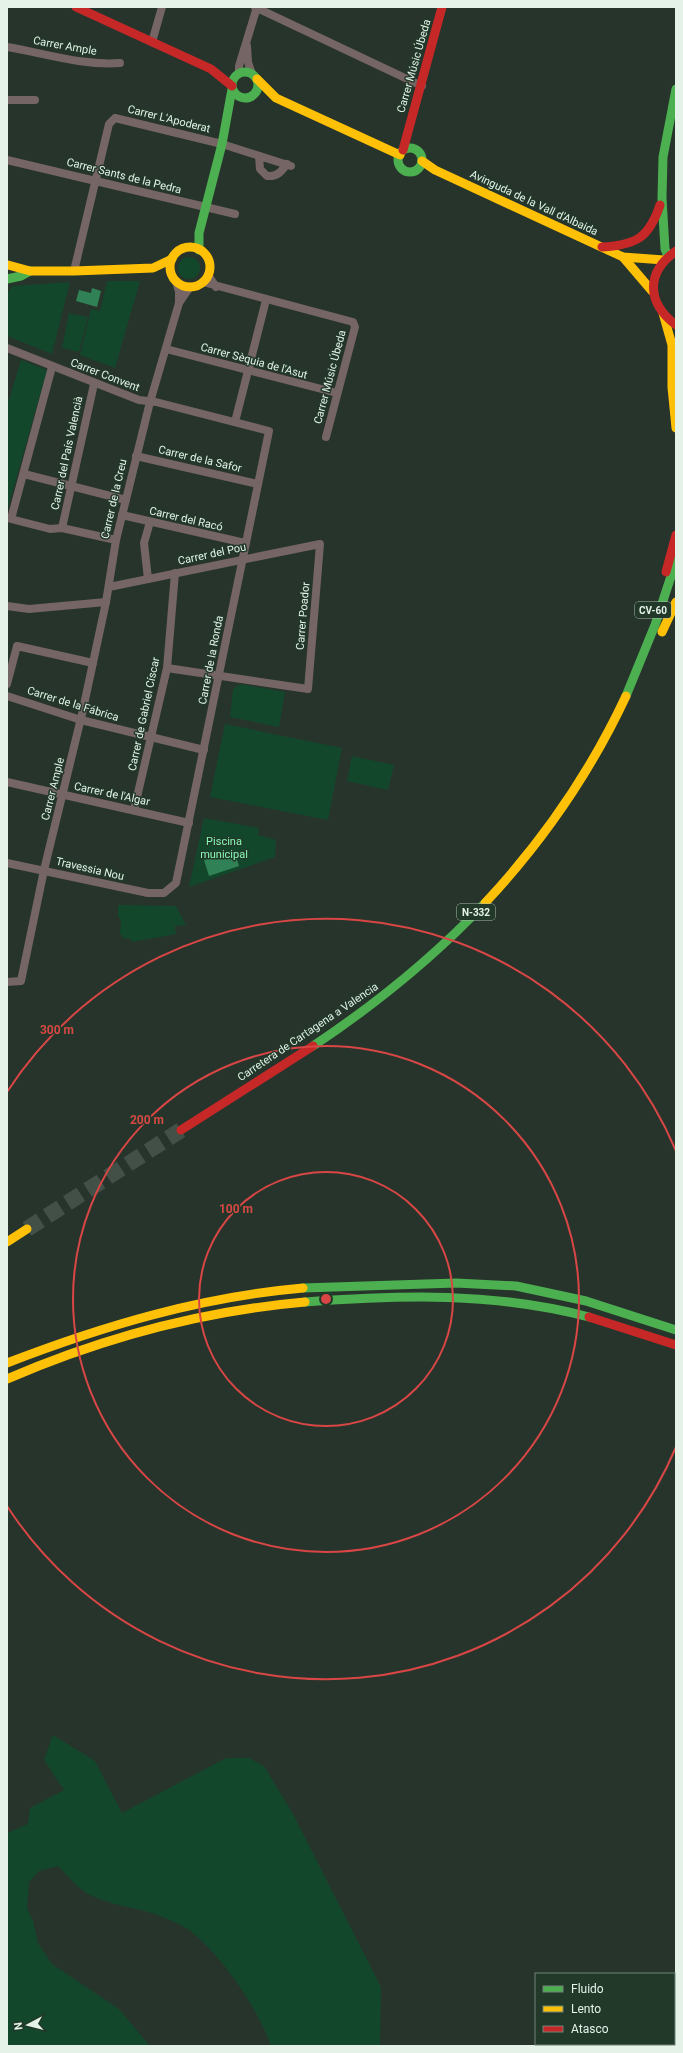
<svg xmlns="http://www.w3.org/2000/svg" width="683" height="2053" viewBox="0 0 683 2053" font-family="Roboto,sans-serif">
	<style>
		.green { fill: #13472c }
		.water { fill: #308256 }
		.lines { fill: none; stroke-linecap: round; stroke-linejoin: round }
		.highway-tunnel { stroke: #435047; stroke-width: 16; stroke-dasharray: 16 8; stroke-linecap: butt }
		.street { stroke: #756565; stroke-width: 8 }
		.fast { stroke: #4caf50; stroke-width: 9 }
		.slow { stroke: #ffc107; stroke-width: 9 }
		.jam { stroke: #c62828; stroke-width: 9 }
		.ring { fill: none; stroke: #d84645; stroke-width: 2 }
		.labels { text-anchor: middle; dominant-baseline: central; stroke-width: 3; stroke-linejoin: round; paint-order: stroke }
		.shield { fill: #22392a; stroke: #aabaaf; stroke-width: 1 }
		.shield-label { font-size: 10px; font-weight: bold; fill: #e4f2e8 }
		.street-label { font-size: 11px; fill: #e4f2e8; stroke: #22392a }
		.park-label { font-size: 11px; fill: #86f9b5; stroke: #22392a }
		.centre { fill: #d84645; stroke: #22392a; stroke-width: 2 }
		.ring-label { font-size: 12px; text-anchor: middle; font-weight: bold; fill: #d84645; stroke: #22392a; stroke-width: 3; stroke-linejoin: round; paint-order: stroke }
	</style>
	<rect width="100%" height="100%" fill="#27342b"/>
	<!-- green -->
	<g class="green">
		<circle cx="189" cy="268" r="11"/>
		<path d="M107,281H140L115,368L80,355L91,309L100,311Z"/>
		<path d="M70,282L52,354L7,336V294L12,286Z"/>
		<path d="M69,313L88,317L79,352L62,348Z"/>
		<path d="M21,360L47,370L7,511V406Z"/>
		<path d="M240,684L285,692L279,727L230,717L233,689Z"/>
		<path d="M225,724L342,748L328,820L210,797Z"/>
		<path d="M352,756L394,765L388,790L347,781Z"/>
		<path d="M204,818L259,828L258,835L276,840L275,857L189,887Z"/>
		<path d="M118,905L176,906L186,925L175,926L176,934L132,942L131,939L123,938L120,933L121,921L118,916Z"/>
		<path d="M53,1735L95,1761L122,1813L226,1758H249L264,1766L293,1814L381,1987L380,2046H271C258,2009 224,1959 194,1934C187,1927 174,1922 165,1918C141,1907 113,1907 90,1895C77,1888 68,1876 58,1866L39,1871L29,1882L27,1909L33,1920L38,1943L52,1964L119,2009L150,2046H7V1833L28,1824L30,1808L64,1790L44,1760Z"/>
	</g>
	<!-- water -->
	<g class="water">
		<path d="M92,288L101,291L97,307L76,301L79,290L91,293Z"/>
		<path d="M234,850L239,866L209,876L204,860Z"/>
	</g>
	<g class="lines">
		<!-- highway-tunnel -->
		<path class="highway-tunnel" d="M27,1229L181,1130"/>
		<!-- street -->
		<g class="street">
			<path d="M255,7L422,86"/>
			<path d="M152,42L162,7"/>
			<path d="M247,46L248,62L252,74"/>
			<path d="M7,47C44,53 83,66 120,63"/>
			<path d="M239,73V66L257,7"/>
			<path d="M7,100H35"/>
			<path d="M259,156L260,169L267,176C277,177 281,172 287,164"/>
			<path d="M7,160L235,214"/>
			<path d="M74,271L109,124L115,118L222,144L291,166"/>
			<path d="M208,275L216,287"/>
			<path d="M203,282L353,322L355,327L326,437"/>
			<path d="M179,303L190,287"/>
			<path d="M7,348L139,400L156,402L269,431L176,883L164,893H148L7,863"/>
			<path d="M166,349L337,393"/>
			<path d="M52,367L11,519L50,529L62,528L116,540"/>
			<path d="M235,422L266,300"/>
			<path d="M136,456L258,484"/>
			<path d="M24,474L126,500"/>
			<path d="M122,515L245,543"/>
			<path d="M62,528L94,384"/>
			<path d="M148,579L144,543L150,522"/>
			<path d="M109,587L320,544L308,689L167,668"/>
			<path d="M7,606L29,609L106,602"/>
			<path d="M7,684L17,646L93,663"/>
			<path d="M7,696L81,720L204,750"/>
			<path d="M7,782L189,823"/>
			<path d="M134,810L167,668L175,573"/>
			<path d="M7,982L21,981L44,870L82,714L106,602L116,540L150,402L179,303V292L176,281"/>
		</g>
		<!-- fast -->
		<g class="fast">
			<circle cx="245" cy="85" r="13"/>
			<circle cx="410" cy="160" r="12"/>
			<path d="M199,250V233L222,144L232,89"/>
			<path d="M668,256L665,249L662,198L663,157L676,89"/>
			<path d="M7,279L21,276L30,271"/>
			<path d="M626,696L655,625L676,561"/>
			<path d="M313,1046C376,1004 433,958 485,903"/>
			<path d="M303,1288L456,1283L516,1286L586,1301L676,1330"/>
			<path d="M305,1302C401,1295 495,1292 589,1317"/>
		</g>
		<!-- slow -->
		<g class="slow">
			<path d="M257,79L276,98L400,155"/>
			<path d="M422,161L435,170L623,257L664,260"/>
			<circle cx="190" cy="267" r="20"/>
			<path d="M623,257L652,291"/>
			<path d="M8,265L30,271H74L153,268L172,259"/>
			<path d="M663,313L672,345V387L676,428"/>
			<path d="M662,632L676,602"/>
			<path d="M485,903C543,841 590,773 626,696"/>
			<path d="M7,1242L27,1229"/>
			<path d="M7,1363C103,1326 200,1297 303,1288"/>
			<path d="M7,1379C102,1338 202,1311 305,1302"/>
		</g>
		<!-- jam -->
		<g class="jam">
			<path d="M76,7L211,69L232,86"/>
			<path d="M403,150L442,7"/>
			<path d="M602,247C636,245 649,238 660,205"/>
			<path d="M676,251C645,273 647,303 676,325"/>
			<path d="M666,572L676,535"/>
			<path d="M181,1130L313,1046"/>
			<path d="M589,1317L676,1345"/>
		</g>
	</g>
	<!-- distance rings -->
	<g class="ring">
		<circle cx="326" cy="1299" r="127"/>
		<circle cx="326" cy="1299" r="253"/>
		<path d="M676 1447A380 380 0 0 1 7 1506M7 1092A380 380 0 0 1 676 1151"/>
	</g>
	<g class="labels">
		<!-- shield labels -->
		<g class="shield">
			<rect x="635" y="602" width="36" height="16" rx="3"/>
			<rect x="457" y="904" width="38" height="16" rx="3"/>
		</g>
		<g class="shield-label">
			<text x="653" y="610">CV-60</text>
			<text x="476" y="912">N-332</text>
		</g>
		<!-- street labels -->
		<g class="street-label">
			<text transform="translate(65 46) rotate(10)">Carrer Ample</text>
			<text transform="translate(414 66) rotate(-74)">Carrer Músic Úbeda</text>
			<text transform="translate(169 119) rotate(14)">Carrer L'Apoderat</text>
			<text transform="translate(124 176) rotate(14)">Carrer Sants de la Pedra</text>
			<text transform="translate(534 203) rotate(25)">Avinguda de la Vall d'Albaida</text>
			<text transform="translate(254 361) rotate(15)">Carrer Sèquia de l'Asut</text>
			<text transform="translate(105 375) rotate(21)">Carrer Convent</text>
			<text transform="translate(330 377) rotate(-75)">Carrer Músic Úbeda</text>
			<text transform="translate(67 453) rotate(-78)">Carrer del País Valencià</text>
			<text transform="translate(200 459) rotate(13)">Carrer de la Safor</text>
			<text transform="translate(114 499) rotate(-77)">Carrer de la Creu</text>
			<text transform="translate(186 519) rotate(13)">Carrer del Racó</text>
			<text transform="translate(212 554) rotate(-12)">Carrer del Pou</text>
			<text transform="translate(303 616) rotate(-85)">Carrer Poador</text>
			<text transform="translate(211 660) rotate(-79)">Carrer de la Ronda</text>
			<text transform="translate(73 704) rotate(17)">Carrer de la Fábrica</text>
			<text transform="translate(144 714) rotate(-78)">Carrer de Gabriel Císcar</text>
			<text transform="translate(53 789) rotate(-76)">Carrer Ample</text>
			<text transform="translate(112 794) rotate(12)">Carrer de l'Algar</text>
			<text transform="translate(90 869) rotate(13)">Travessia Nou</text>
			<text transform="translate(308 1032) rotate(-34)">Carretera de Cartagena a Valencia</text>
		</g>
		<!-- park labels -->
		<g class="park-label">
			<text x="224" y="841">Piscina<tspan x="224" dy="13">municipal</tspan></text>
		</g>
	</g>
	<circle cx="326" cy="1299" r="6" class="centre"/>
	<g class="ring-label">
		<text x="57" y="1034">300 m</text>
		<text x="147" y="1124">200 m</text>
		<text x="236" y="1213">100 m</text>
	</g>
	<!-- border -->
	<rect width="683" height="2053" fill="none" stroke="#e4f2e8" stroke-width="16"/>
	<!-- legend -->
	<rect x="535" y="1973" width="140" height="72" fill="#22392a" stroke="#708376"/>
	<rect x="543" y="1986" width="20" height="6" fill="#4caf50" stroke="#708376"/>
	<text x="571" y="1993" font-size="12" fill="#e4f2e8">Fluido</text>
	<rect x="543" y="2006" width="20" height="6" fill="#ffc107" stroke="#708376"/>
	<text x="571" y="2013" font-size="12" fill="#e4f2e8">Lento</text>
	<rect x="543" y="2026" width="20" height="6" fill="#c62828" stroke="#708376"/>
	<text x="571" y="2033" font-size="12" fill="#e4f2e8">Atasco</text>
	<!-- north arrow -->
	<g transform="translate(28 2025) rotate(263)" stroke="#22392a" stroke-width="3" paint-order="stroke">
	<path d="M0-3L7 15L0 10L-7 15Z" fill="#e4f2e8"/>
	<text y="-6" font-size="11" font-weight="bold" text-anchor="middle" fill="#e4f2e8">N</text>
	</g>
</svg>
